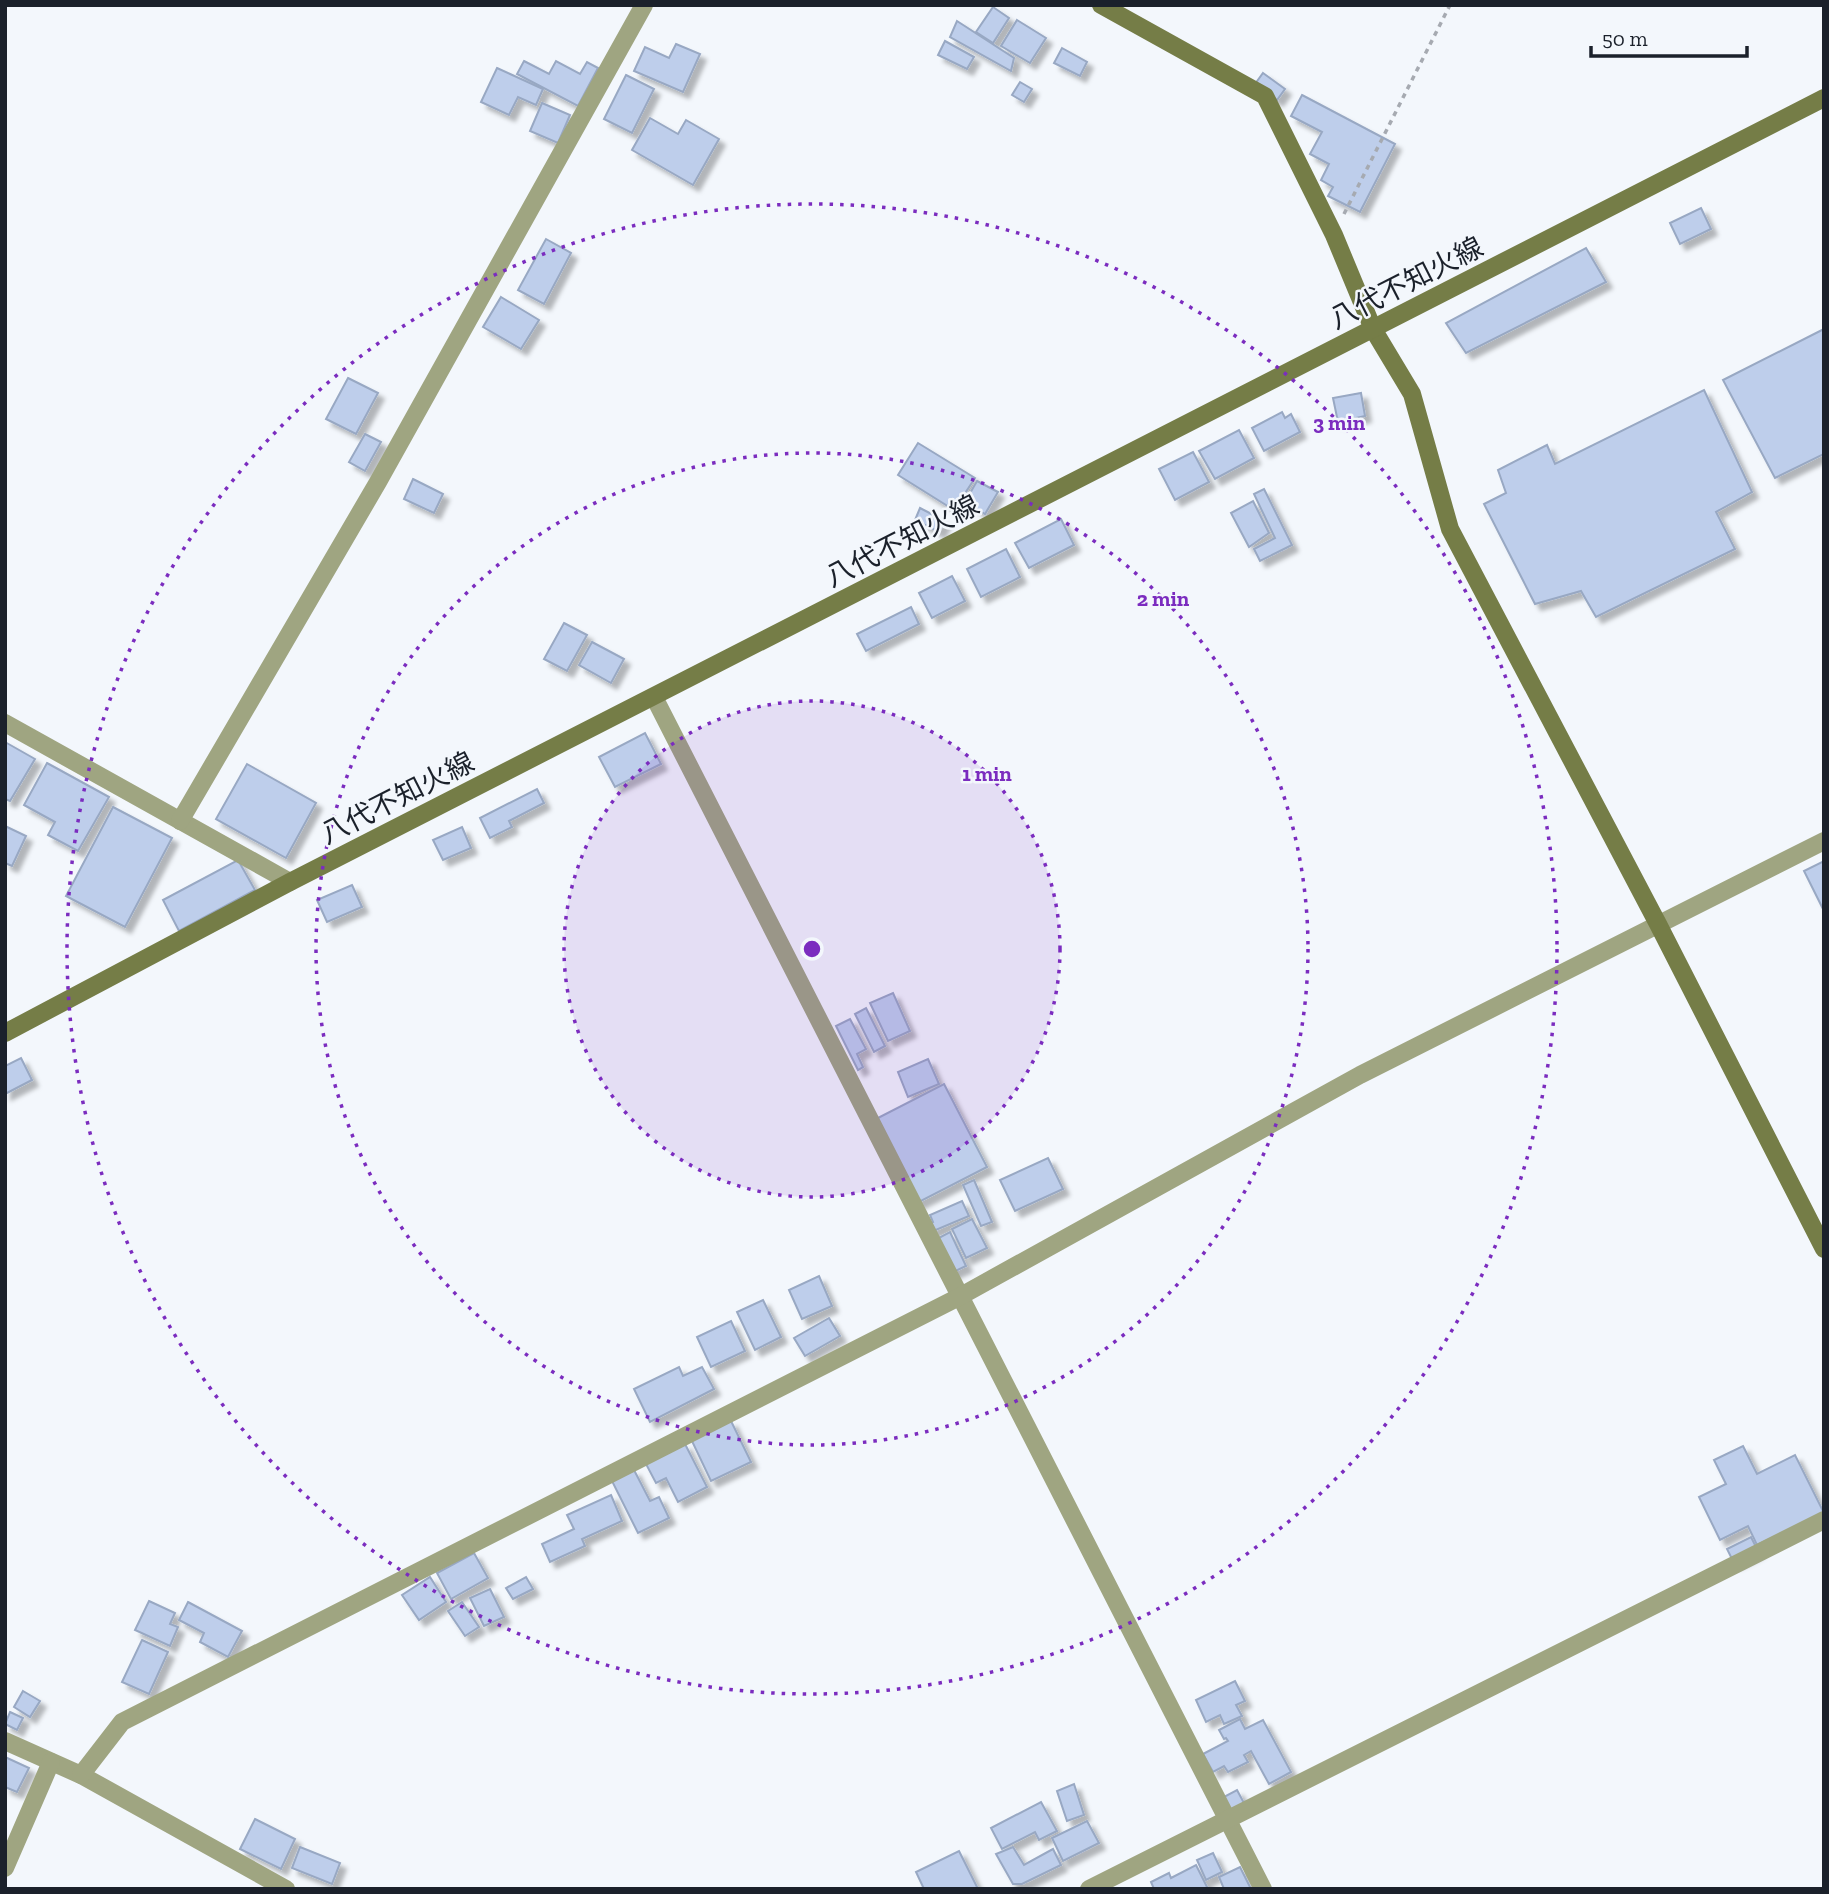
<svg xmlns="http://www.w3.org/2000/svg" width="1829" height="1894" viewBox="0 0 1829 1894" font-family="'Zilla Slab','Noto Sans JP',serif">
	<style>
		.building { fill: #beceeb; stroke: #98a8c3; stroke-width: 2; filter: url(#shadow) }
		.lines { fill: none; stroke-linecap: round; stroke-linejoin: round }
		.path { stroke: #a6aab1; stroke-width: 3.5; stroke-dasharray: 5 5; stroke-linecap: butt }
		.minor { stroke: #9fa581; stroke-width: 18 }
		.secondary { stroke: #757d47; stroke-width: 18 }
		.ring { fill: none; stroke: #7b2cbf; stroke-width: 3.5; stroke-dasharray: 3.5 7 }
		.labels { text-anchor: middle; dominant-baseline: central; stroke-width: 5; stroke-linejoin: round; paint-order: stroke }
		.street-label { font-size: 28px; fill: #1b212b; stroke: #f3f7fc }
		.centre { fill: #7b2cbf; stroke: #f3f7fc; stroke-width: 3.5 }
		.ring-label { font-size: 21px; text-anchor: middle; font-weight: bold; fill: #7b2cbf; stroke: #f3f7fc; stroke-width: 5; stroke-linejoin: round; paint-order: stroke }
	</style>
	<defs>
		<filter id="shadow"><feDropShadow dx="6" dy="6" stdDeviation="2" flood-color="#0004"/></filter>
	</defs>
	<rect width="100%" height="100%" fill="#f3f7fc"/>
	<!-- building -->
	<g class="building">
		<path d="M993,7L1009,18L993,43L976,32Z"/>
		<path d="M1017,20L1046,38L1030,63L1001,46Z"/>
		<path d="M957,21L1014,58L1011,71L950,37Z"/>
		<path d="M945,41L974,57L967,69L938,55Z"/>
		<path d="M676,44L700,54L683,92L634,71L645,47L669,58Z"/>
		<path d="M1062,48L1087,62L1080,76L1054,63Z"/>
		<path d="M524,61L549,74L556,61L580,74L587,62L598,68L578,106L517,74Z"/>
		<path d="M497,68L543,89L536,105L518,97L509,115L481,102Z"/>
		<path d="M1263,73L1285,89L1277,100L1255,84Z"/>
		<path d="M626,75L654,89L632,133L604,119Z"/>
		<path d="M1020,82L1032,89L1024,102L1012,95Z"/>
		<path d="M1302,95L1395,144L1360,212L1328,196L1333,187L1321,180L1329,164L1310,154L1322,132L1291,116Z"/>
		<path d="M542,103L570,115L558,143L530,131Z"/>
		<path d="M650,118L678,134L686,120L719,139L693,185L632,150Z"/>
		<path d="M1701,208L1711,229L1680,244L1670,223Z"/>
		<path d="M546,239L571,253L544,304L518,290Z"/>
		<path d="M1586,248L1606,282L1466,353L1446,323Z"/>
		<path d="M501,297L539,320L521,349L483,327Z"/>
		<path d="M1824,329V454L1775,478L1723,380Z"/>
		<path d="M348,378L378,393L356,434L326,419Z"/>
		<path d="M1704,390L1752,492L1716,512L1735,549L1596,617L1581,591L1535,604L1484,504L1506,493L1498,470L1547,445L1555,464Z"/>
		<path d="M1361,393L1365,416L1338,422L1333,398Z"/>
		<path d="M1282,412L1285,418L1291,414L1300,432L1264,451L1252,428Z"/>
		<path d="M1239,430L1254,458L1215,479L1199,451Z"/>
		<path d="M365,434L381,442L365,471L349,462Z"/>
		<path d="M918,443L975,478L954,510L898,475Z"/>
		<path d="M1193,452L1209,482L1175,500L1159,469Z"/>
		<path d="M413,479L443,494L434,513L404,499Z"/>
		<path d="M977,481L998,492L985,514L965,502Z"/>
		<path d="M1264,489L1292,545L1260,561L1254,549L1275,538L1254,494Z"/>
		<path d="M1253,501L1269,533L1249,547L1231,513Z"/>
		<path d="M920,508L945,521L939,532L915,520Z"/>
		<path d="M1061,519L1074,545L1029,568L1015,543Z"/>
		<path d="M1006,549L1020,577L981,597L967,569Z"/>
		<path d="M952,576L965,601L932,618L919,593Z"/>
		<path d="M911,607L919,624L866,651L857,634Z"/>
		<path d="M564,623L587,635L567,671L544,659Z"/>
		<path d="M592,642L624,659L611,683L579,665Z"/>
		<path d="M645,733L661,764L615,787L599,757Z"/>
		<path d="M5,742L35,759L10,801L5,799Z"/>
		<path d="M47,763L109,797L78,851L48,835L55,822L24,805Z"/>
		<path d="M247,764L316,803L286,858L216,819Z"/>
		<path d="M537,789L544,803L509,821L512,827L490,838L480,818Z"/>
		<path d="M113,807L172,838L125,927L66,896Z"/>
		<path d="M5,826L26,836L12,866L5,863Z"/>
		<path d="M462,827L471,848L443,860L433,840Z"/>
		<path d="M238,860L255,890L179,931L163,900Z"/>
		<path d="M1824,861V911L1804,871Z"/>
		<path d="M352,885L362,907L327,922L317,900Z"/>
		<path d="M893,993L910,1031L888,1041L870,1003Z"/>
		<path d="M866,1008L885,1046L874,1052L855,1014Z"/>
		<path d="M850,1019L866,1049L857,1054L863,1067L858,1070L836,1026Z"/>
		<path d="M21,1058L32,1080L5,1094V1066Z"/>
		<path d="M928,1059L939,1084L908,1097L898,1072Z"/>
		<path d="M944,1084L987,1167L917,1203L874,1120Z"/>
		<path d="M1048,1158L1063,1189L1015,1211L1000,1180Z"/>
		<path d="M974,1180L992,1222L981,1226L963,1185Z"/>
		<path d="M962,1201L969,1216L931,1232L928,1225L933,1222L930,1215Z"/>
		<path d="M972,1219L987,1248L966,1258L952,1229Z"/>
		<path d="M950,1232L966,1266L949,1274L933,1241Z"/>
		<path d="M819,1276L832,1306L802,1319L789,1290Z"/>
		<path d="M763,1300L781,1337L755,1350L737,1312Z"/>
		<path d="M829,1318L840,1336L805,1356L794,1338Z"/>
		<path d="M731,1321L745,1351L711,1367L697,1337Z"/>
		<path d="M679,1367L683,1376L702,1367L714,1389L650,1422L634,1389Z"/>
		<path d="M731,1421L751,1462L711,1481L691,1439Z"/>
		<path d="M685,1444L707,1487L678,1502L666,1478L656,1483L646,1464Z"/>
		<path d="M1743,1446L1757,1474L1795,1455L1824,1513L1757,1545L1748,1526L1720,1540L1699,1497L1726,1484L1714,1460Z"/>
		<path d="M634,1470L650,1501L659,1497L669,1518L638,1533L612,1481Z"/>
		<path d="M611,1495L622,1521L582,1539L585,1546L550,1562L542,1544L574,1529L567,1515Z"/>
		<path d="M1751,1537L1758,1551L1734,1563L1727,1549Z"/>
		<path d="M474,1553L488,1578L451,1599L437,1573Z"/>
		<path d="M430,1577L446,1602L419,1620L402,1595Z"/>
		<path d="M526,1577L533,1589L513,1599L506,1588Z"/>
		<path d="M490,1589L504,1617L484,1626L470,1598Z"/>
		<path d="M149,1601L175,1613L170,1624L178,1627L170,1646L135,1630Z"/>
		<path d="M188,1602L242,1631L228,1657L200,1642L204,1633L179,1620Z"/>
		<path d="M462,1602L479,1627L465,1636L448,1611Z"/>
		<path d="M142,1640L168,1652L149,1694L122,1682Z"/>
		<path d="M1235,1681L1245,1701L1236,1705L1242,1716L1224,1724L1220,1715L1206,1722L1196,1700Z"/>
		<path d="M23,1691L40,1701L30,1717L14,1707Z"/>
		<path d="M10,1712L23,1718L17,1730L5,1724Z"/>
		<path d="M1240,1719L1245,1729L1263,1720L1291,1772L1269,1784L1251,1751L1244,1755L1248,1762L1228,1772L1224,1766L1213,1772L1203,1754L1228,1741L1226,1738L1224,1739L1219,1730Z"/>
		<path d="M5,1757L29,1768L17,1792L5,1787Z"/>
		<path d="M1074,1784L1084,1815L1067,1821L1057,1791Z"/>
		<path d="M1237,1790L1245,1805L1229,1813L1222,1798Z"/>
		<path d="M1041,1802L1057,1831L1039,1840L1035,1832L1002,1849L991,1828Z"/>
		<path d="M255,1819L295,1839L281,1869L240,1849Z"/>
		<path d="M1087,1821L1099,1843L1063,1861L1052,1838Z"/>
		<path d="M300,1847L340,1863L332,1884L292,1868Z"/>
		<path d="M1013,1847L1024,1865L1053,1849L1061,1865L1022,1884H1013L996,1854Z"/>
		<path d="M959,1851L978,1889H924L916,1872Z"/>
		<path d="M1213,1853L1222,1872L1206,1880L1197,1860Z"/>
		<path d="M1196,1865L1208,1889H1154L1151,1882L1169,1873L1171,1878Z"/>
		<path d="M1240,1867L1251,1889H1224L1219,1877Z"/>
	</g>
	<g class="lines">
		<!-- path -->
		<path class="path" d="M1344,214L1450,5"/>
		<!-- minor -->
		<g class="minor">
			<path d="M654,697L1263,1889"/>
			<path d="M5,723L290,882"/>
			<path d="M180,821L378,482L644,5"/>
			<path d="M5,1741L81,1775L286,1889"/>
			<path d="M81,1775L122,1722L959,1297L1360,1075L1824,841"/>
			<path d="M5,1868L51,1762"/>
			<path d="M1089,1889L1824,1520"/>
		</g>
		<!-- secondary -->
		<g class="secondary">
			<path d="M1101,5L1265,96L1334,235L1373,329L1412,394L1450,529L1658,924L1824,1249"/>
			<path d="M5,1033L290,882L1824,98"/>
		</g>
	</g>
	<!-- distance rings -->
	<circle cx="812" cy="949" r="248" fill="#7b2cbf" fill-opacity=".12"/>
	<g class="ring">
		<circle cx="812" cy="949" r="248"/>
		<circle cx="812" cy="949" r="496"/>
		<circle cx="812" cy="949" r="745"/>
	</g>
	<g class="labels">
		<!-- street labels -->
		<g class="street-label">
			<text transform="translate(1406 283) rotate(-27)">八代不知火線</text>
			<text transform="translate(902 541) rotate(-27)">八代不知火線</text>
			<text transform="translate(397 798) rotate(-27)">八代不知火線</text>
		</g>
	</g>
	<circle cx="812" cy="949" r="10" class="centre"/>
	<g class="ring-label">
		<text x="1339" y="430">3 min</text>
		<text x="1163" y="606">2 min</text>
		<text x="987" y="781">1 min</text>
	</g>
	<!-- border -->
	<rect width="1829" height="1894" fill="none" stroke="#1b212b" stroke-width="14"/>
	<!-- scale -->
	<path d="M1591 46v10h156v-10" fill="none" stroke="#1b212b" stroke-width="3.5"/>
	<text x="1602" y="46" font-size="21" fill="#1b212b" stroke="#f3f7fc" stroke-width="5" paint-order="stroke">50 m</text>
</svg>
